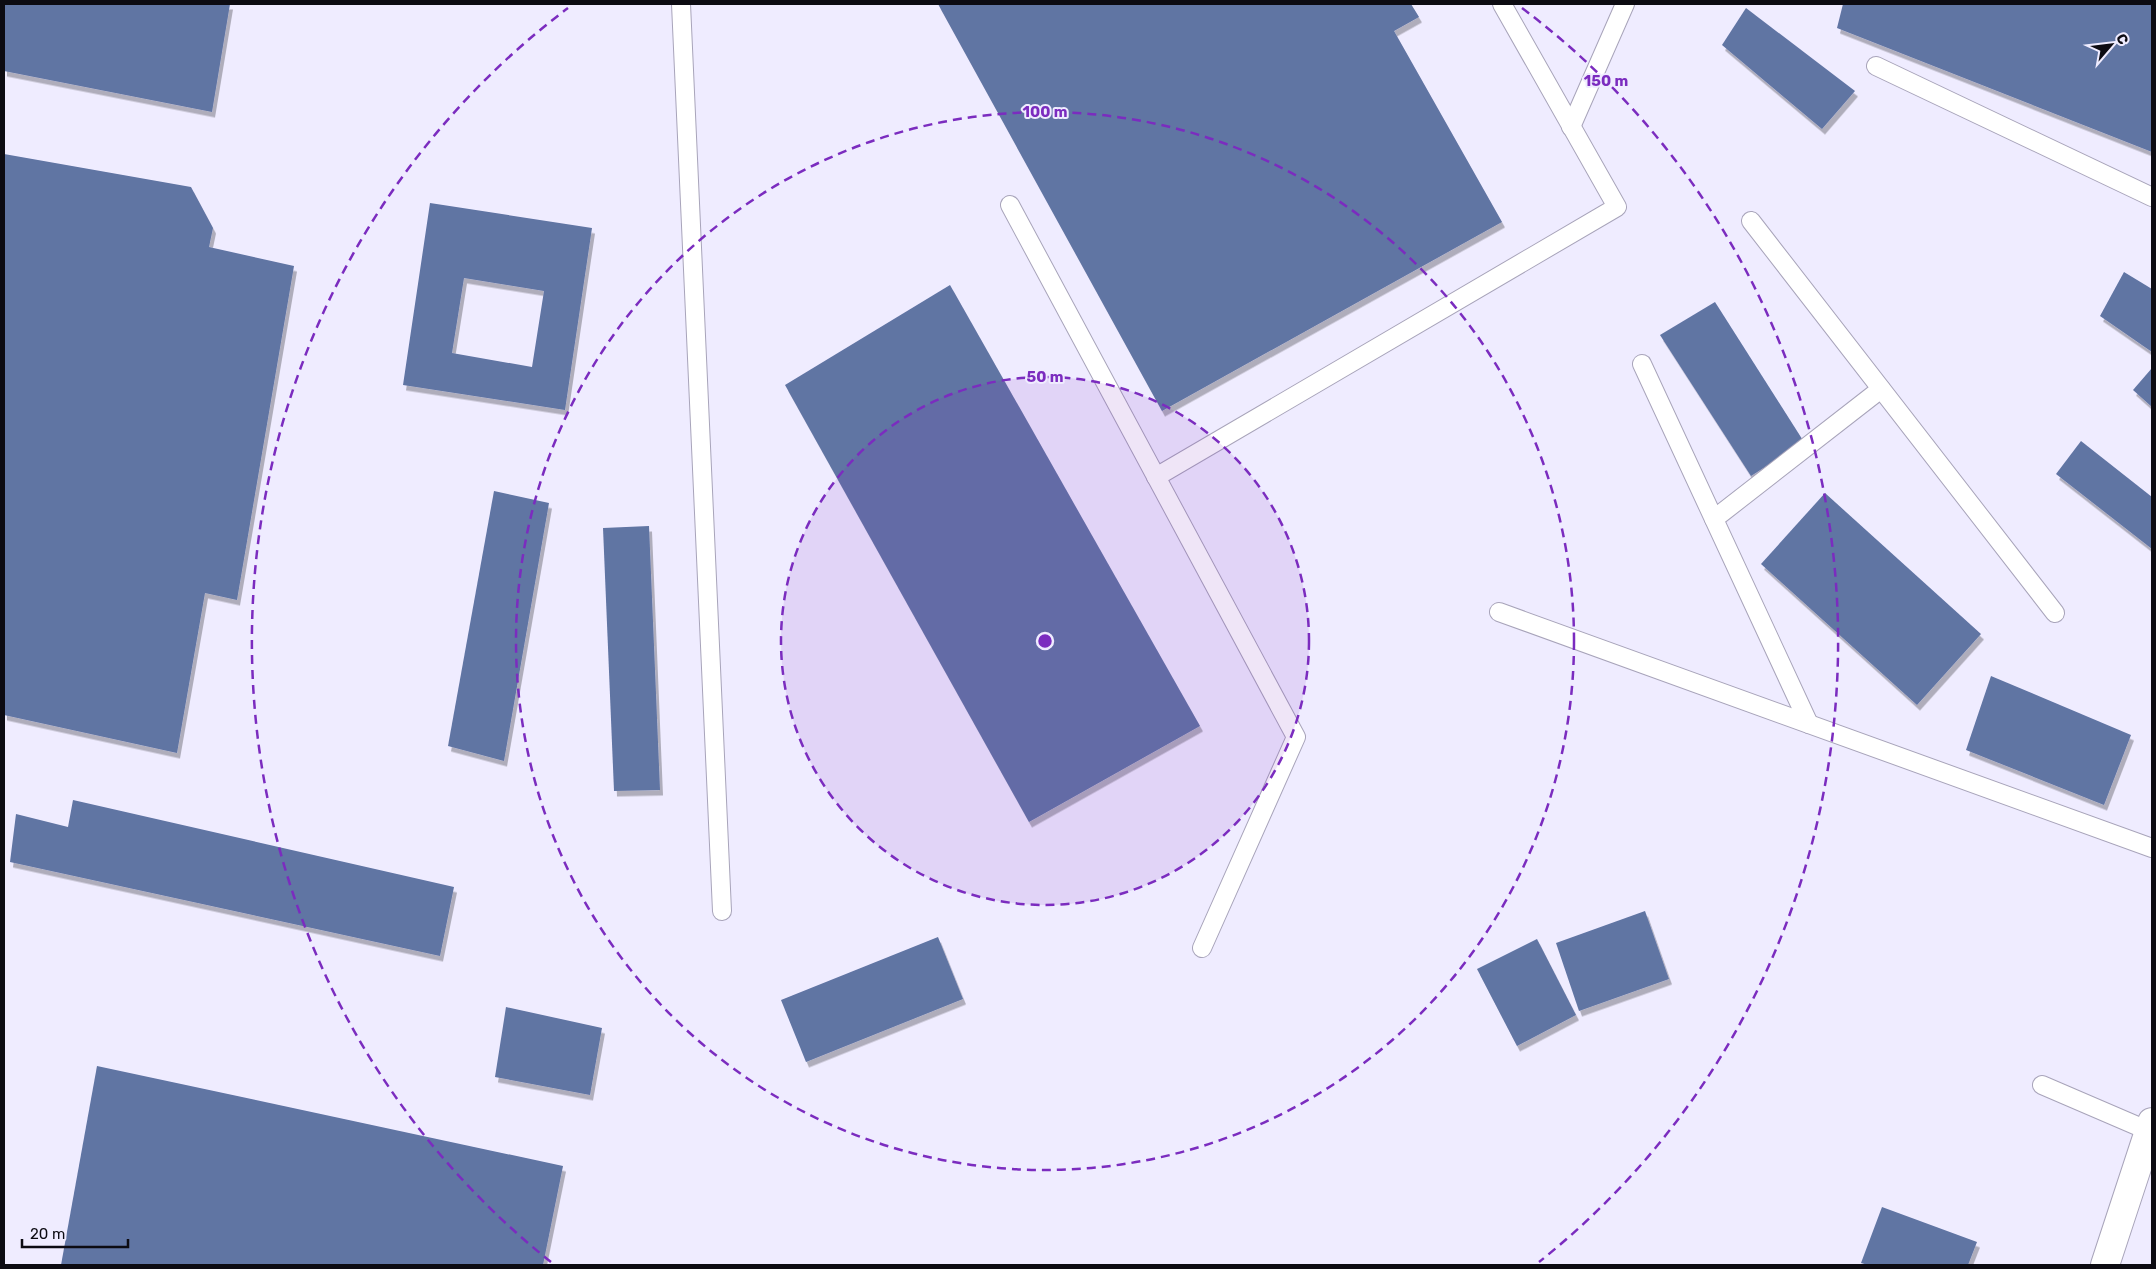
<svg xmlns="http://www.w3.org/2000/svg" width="2156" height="1269" viewBox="0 0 2156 1269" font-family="Rubik,sans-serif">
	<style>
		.building { fill: #6074a3; fill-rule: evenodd; filter: url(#shadow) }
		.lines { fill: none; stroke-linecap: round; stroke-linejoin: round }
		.service-casing { stroke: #a8a4ba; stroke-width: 20 }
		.secondary-casing { stroke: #a8a4ba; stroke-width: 30 }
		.service { stroke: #fff; stroke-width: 18 }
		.secondary { stroke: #fff; stroke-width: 28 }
		.ring { fill: none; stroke: #7b2cbf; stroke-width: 2.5; stroke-dasharray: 9 6 }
		.centre { fill: #7b2cbf; stroke: #efecff; stroke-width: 2.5 }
		.ring-label { font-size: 15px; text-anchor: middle; font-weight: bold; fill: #7b2cbf; stroke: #efecff; stroke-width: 4; stroke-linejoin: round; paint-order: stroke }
	</style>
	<defs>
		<filter id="shadow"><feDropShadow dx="3" dy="5.5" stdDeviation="0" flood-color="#0004"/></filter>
	</defs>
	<rect width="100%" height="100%" fill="#efecff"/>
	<!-- building -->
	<g class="building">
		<path d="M4,4H230L212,112L4,71Z"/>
		<path d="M938,4H1411L1419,17L1394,31L1502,222L1162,411Z"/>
		<path d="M1843,4H2152V152L1837,28Z"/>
		<path d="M1746,8L1855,91L1822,129L1722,45Z"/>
		<path d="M4,154L191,187L213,228L209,247L294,266L237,600L205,593L177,753L4,715Z"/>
		<path d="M430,203L592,228L565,410L403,385ZM464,278L544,291L532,367L452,353Z"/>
		<path d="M2124,272L2152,289V352L2100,316Z"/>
		<path d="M950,285L1200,726L1029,822L785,385Z"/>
		<path d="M1715,302L1804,442L1751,476L1660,335Z"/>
		<path d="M2152,368V407L2133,390Z"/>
		<path d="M2081,441L2152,497V549L2056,474Z"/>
		<path d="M494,491L549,503L504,761L448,746Z"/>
		<path d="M1825,493L1981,634L1917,705L1761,564Z"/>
		<path d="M649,526L660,790L614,791L603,528Z"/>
		<path d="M1991,676L2131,735L2104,805L1966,750Z"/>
		<path d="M73,800L454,887L440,956L10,862L16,814L68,827Z"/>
		<path d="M1645,911L1669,979L1579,1011L1556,943Z"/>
		<path d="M938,937L963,999L806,1062L781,1000Z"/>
		<path d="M1537,939L1576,1015L1517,1046L1477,969Z"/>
		<path d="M506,1007L602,1028L590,1095L495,1077Z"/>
		<path d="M97,1066L563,1166L543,1265H61Z"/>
		<path d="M1882,1207L1977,1242L1968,1265H1868L1861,1263Z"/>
	</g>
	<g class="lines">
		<defs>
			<g id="service">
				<path d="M681,4L722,911"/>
				<path d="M1876,66L2152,197"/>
				<path d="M1571,127L1625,4"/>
				<path d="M1010,205L1296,737L1202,948"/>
				<path d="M1751,221L2055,613"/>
				<path d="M1642,364L1809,724"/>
				<path d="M1156,477L1617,207L1502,4"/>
				<path d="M1714,519L1881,389"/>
				<path d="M1499,612L2152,848"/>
				<path d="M2042,1085L2149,1131"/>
			</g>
			<path id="secondary" d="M2105,1265L2152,1122"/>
		</defs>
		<!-- service casing -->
		<use href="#service" class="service-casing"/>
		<!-- secondary casing -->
		<use href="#secondary" class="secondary-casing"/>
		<!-- service -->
		<use href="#service" class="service"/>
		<!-- secondary -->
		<use href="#secondary" class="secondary"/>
	</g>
	<!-- distance rings -->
	<circle cx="1045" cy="641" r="264" fill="#7b2cbf" fill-opacity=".12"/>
	<g class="ring">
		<circle cx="1045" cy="641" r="264"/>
		<circle cx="1045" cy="641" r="529"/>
		<path d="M551 1262A793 793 0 0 1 568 8M1522 8A793 793 0 0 1 1539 1262"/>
	</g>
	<circle cx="1045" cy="641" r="8" class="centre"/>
	<g class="ring-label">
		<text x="1606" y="86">150 m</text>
		<text x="1045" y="117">100 m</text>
		<text x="1045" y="382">50 m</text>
	</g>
	<!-- border -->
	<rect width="2156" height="1269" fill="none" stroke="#0c0b12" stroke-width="10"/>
	<!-- north arrow -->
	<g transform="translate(2111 45) rotate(62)" stroke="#efecff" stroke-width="4" paint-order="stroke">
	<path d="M0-4L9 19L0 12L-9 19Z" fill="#0c0b12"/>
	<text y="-8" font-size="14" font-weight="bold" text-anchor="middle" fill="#0c0b12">С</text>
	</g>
	<!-- scale -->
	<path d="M22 1239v8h106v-8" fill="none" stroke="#0c0b12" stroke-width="2.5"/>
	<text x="30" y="1239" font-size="15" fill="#0c0b12" stroke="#efecff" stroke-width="4" paint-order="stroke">20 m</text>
</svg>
